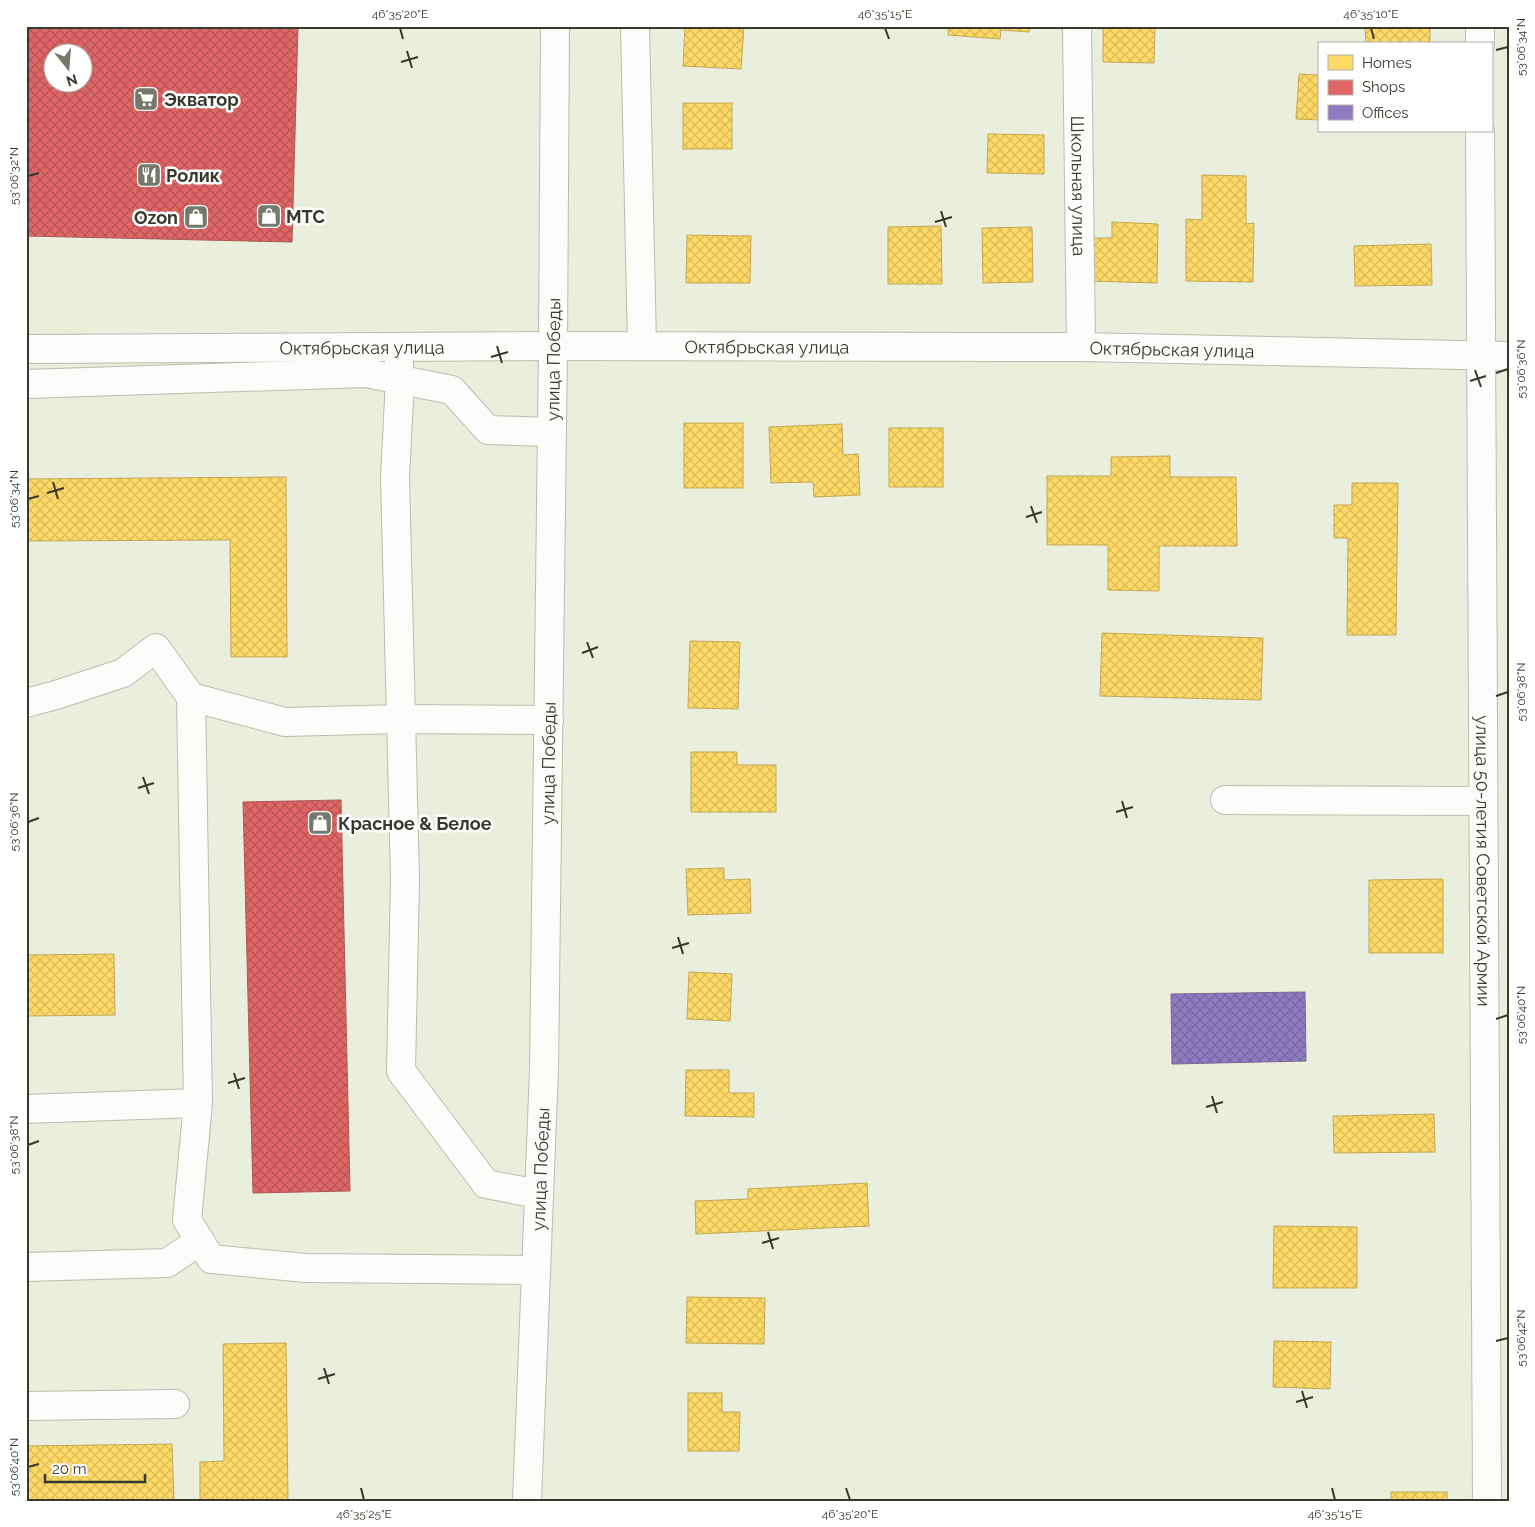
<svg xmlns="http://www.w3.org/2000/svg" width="1535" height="1527" viewBox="0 0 1535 1527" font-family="Raleway,sans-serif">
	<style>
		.homes { fill: url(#homes-cross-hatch); stroke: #c3a955 }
		.shops { fill: url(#shops-cross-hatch); stroke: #ad5855; fill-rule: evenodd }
		.offices { fill: url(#offices-cross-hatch); stroke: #746896 }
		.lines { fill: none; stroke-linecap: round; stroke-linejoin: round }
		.minor-casing { stroke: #babdaf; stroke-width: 30 }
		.minor { stroke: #fcfcfa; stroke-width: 28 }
		.ticks { fill: none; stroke: #36392c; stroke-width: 2 }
		.labels { text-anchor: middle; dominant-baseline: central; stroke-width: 5; stroke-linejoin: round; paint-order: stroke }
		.poi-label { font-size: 18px; font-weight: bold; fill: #36392c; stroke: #fff; text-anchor: start }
		.street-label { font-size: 18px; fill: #36392c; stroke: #fff }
		.neatline { fill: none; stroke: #36392c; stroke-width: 2 }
		.ticks-label { font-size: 12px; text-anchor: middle; fill: #36392c }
	</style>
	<defs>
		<pattern id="homes-cross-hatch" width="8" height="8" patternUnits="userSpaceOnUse" patternTransform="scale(1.25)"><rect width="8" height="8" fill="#ffd966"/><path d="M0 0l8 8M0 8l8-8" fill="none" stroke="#dbbb59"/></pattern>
		<pattern id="shops-cross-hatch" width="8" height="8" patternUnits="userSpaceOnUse" patternTransform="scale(1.25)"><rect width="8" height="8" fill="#e06666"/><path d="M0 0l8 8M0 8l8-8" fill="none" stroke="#b65554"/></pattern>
		<pattern id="offices-cross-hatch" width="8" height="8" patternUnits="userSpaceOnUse" patternTransform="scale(1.25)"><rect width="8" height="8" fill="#8e7cc3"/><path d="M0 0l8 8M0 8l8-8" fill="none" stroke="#75679f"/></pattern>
	</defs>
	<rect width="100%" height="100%" fill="#eaeedc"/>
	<!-- homes -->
	<g class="homes">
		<path d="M685,26H744L741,69L683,66Z"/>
		<path d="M949,26H1030L1029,32L1001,30L1000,39L948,35Z"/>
		<path d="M1103,26H1155L1154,63L1103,62Z"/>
		<path d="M1365,26H1430V44H1366Z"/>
		<path d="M1299,74L1319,75V120L1296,119Z"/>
		<rect x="683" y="103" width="49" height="46"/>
		<path d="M988,134L1044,135V174L987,173Z"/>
		<path d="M1202,175L1246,176V224L1254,223L1253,282L1186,281V219L1202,220Z"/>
		<path d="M1112,222L1158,224L1157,283L1089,281L1090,238H1112Z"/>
		<path d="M941,226L942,284H888V227Z"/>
		<path d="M1032,227L1033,282L983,283L982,228Z"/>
		<path d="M687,235L751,236L750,283H686Z"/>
		<path d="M1431,244L1432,285L1355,286L1354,246Z"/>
		<rect x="684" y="423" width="59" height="65"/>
		<path d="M842,424L843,455L858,454L860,495L814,497L813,482L771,483L769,427Z"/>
		<rect x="889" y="428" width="54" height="59"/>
		<path d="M1170,456V477H1236L1237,546H1159V591L1108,590V545H1047V476H1111V457Z"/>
		<path d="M286,477L287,657H231L230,540L26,541V479Z"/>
		<path d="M1352,483H1398L1396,635H1347L1348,538H1334V505H1352Z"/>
		<path d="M1102,633L1263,638L1261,700L1100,696Z"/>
		<path d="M690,641L740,642L738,709L688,708Z"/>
		<path d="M691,752H737V765H776V812H691Z"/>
		<path d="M724,868V880L750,879L751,913L688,915L686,869Z"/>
		<path d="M1443,879V953H1369V880Z"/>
		<path d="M114,954L115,1015L26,1016V955Z"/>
		<path d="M689,972L732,974L730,1021L687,1019Z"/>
		<path d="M686,1070H729V1093H754V1117L685,1116Z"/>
		<path d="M1434,1114L1435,1152L1334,1153L1333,1116Z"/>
		<path d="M867,1183L869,1226L696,1234L695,1201L748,1199V1189Z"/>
		<path d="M1274,1226L1357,1227V1288H1273Z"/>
		<path d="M687,1297L765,1298L764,1344L686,1343Z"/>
		<path d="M1274,1341L1331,1342L1330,1389L1273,1387Z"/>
		<path d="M286,1343L288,1501H200V1462L224,1461L223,1344Z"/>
		<path d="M688,1393H722V1412H740L739,1451H688Z"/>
		<path d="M172,1444L174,1501H26V1446Z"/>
		<rect x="1391" y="1492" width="56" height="9"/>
	</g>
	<!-- shops -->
	<g class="shops">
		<path d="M26,26H298L292,242L26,236ZM52,52H82V82H52Z"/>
		<path d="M341,800L350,1191L253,1193L243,802Z"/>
	</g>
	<!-- offices -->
	<path class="offices" d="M1305,992L1306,1061L1172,1064L1171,994Z"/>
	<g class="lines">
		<defs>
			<g id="minor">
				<path d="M635,26L642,346"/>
				<path id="s1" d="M1077,26L1081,347"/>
				<path d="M1480,26V44"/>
				<path id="s2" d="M1480,131L1487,1501"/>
				<path d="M398,347L400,380L395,477L405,879L401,1071L486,1184L539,1194"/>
				<path id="s3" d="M26,349L553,346L1081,347L1509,356"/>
				<path d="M26,384L366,373L452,390L488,430L552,432"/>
				<path d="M191,697L285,722L401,719L549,720"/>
				<path d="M26,703L56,695L123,673L156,648L191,697L198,1103L187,1220L211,1259L306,1268L536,1270"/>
				<path d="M1225,800L1483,801"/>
				<path d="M26,1109L198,1103"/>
				<path d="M26,1267L167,1263L200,1241"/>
				<path d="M26,1406L175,1404"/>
				<path id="s4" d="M527,1501L544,1069L553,346L555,26"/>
			</g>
		</defs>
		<!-- minor casing -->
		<use href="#minor" class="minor-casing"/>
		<!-- minor -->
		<use href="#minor" class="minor"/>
	</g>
	<!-- ticks -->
	<path class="ticks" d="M400,28L403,39M885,28L889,39M1371,28L1374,39M1496,50L1508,47M407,51L412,68M401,62L418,57M28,176L39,173M941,211L946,227M935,222L952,217M497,346L502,363M491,357L508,352M1475,370L1481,387M1496,373L1508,369M1470,381L1486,376M53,482L58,499M47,493L64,488M28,499L39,496M1031,506L1037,523M1026,517L1042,512M587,642L593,658M582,653L598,647M1496,696L1508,692M143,777L149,794M138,788L154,783M1122,801L1127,818M1116,812L1133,807M28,822L39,818M678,937L683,954M672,948L689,943M1496,1019L1508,1015M234,1073L239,1089M228,1083L245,1078M1212,1096L1217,1113M1206,1107L1223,1102M28,1145L39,1141M768,1232L773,1249M762,1243L779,1238M1496,1341L1508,1338M324,1368L329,1384M318,1379L335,1374M1302,1391L1307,1408M1296,1402L1313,1397M28,1467L39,1464M361,1488L364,1500M846,1488L850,1500M1332,1488L1335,1500"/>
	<!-- icons -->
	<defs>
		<symbol id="supermarket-square" viewBox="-11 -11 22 22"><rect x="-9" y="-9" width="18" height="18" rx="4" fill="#75786a" stroke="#fff"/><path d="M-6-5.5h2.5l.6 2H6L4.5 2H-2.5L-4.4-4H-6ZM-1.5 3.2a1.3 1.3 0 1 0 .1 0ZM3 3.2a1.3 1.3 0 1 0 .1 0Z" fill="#fff"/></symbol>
		<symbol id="restaurant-square" viewBox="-11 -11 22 22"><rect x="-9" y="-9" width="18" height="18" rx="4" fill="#75786a" stroke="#fff"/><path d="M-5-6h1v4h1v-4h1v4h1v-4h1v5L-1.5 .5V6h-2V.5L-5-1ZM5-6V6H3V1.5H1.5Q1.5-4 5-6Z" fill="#fff"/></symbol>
		<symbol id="shop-square" viewBox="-11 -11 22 22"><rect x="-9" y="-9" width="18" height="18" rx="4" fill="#75786a" stroke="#fff"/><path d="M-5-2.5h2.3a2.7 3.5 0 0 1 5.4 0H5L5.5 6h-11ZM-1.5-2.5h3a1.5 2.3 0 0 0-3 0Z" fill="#fff"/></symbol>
	</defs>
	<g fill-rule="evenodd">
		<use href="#supermarket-square" x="132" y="85" width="28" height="28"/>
		<use href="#restaurant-square" x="135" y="161" width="28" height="28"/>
		<use href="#shop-square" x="255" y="202" width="28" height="28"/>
		<use href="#shop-square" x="182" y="203" width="28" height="28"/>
		<use href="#shop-square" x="306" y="809" width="28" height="28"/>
	</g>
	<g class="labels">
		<!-- poi labels -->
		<g class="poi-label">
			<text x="164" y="99">Экватор</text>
			<text x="166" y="175">Ролик</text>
			<text x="286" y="216">МТС</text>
			<text x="178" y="217" text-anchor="end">Ozon</text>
			<text x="338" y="823">Красное &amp; Белое</text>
		</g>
		<!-- street labels -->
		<g class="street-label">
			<text stroke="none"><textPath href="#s1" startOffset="160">Школьная улица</textPath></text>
			<text stroke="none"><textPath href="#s3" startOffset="741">Октябрьская улица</textPath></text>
			<text stroke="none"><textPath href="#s3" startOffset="336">Октябрьская улица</textPath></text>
			<text stroke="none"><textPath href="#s3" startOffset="1146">Октябрьская улица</textPath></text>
			<text stroke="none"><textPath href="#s4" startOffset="1142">улица Победы</textPath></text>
			<text stroke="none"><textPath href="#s4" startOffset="738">улица Победы</textPath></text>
			<text stroke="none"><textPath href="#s2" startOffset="730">улица 50-летия Советской Армии</textPath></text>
			<text stroke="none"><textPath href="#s4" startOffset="332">улица Победы</textPath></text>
		</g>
	</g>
	<!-- border -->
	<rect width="1535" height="1527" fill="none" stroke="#ffffff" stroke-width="55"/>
	<!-- legend -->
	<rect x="1318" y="42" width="175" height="90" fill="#ffffff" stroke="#afb0ab"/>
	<rect x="1328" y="55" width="25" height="15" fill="#ffd966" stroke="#afb0ab"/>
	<text x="1362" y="68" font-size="15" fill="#36392c">Homes</text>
	<rect x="1328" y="80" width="25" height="15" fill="#e06666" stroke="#afb0ab"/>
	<text x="1362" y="92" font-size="15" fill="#36392c">Shops</text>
	<rect x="1328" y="105" width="25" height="15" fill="#8e7cc3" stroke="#afb0ab"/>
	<text x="1362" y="118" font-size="15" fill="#36392c">Offices</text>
	<!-- north arrow -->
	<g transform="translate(68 68) rotate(163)"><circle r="24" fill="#ffffff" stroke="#afb0ab"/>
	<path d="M0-4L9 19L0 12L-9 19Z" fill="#75786a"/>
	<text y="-8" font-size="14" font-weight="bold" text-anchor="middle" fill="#36392c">N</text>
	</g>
	<!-- scale -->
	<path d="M45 1474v8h100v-8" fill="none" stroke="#36392c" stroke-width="2.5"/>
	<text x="52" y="1474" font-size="15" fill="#36392c" stroke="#ffffff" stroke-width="4" paint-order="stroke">20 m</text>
	<rect x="28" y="28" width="1480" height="1472" class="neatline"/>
	<g class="ticks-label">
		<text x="400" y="18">46°35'20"E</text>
		<text x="885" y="18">46°35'15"E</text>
		<text x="1371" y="18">46°35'10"E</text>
		<text transform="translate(1521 47) rotate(-90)" y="4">53°06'34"N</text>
		<text transform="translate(14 176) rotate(-90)" y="4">53°06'32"N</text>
		<text transform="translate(1521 369) rotate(-90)" y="4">53°06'36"N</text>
		<text transform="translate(14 499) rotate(-90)" y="4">53°06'34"N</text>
		<text transform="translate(1521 692) rotate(-90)" y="4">53°06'38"N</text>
		<text transform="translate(14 822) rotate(-90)" y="4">53°06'36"N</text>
		<text transform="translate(1521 1015) rotate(-90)" y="4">53°06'40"N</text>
		<text transform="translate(14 1145) rotate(-90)" y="4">53°06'38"N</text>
		<text transform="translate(1521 1338) rotate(-90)" y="4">53°06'42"N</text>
		<text transform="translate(14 1467) rotate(-90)" y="4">53°06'40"N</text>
		<text x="364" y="1518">46°35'25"E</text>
		<text x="850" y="1518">46°35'20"E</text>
		<text x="1335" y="1518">46°35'15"E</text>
	</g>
</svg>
